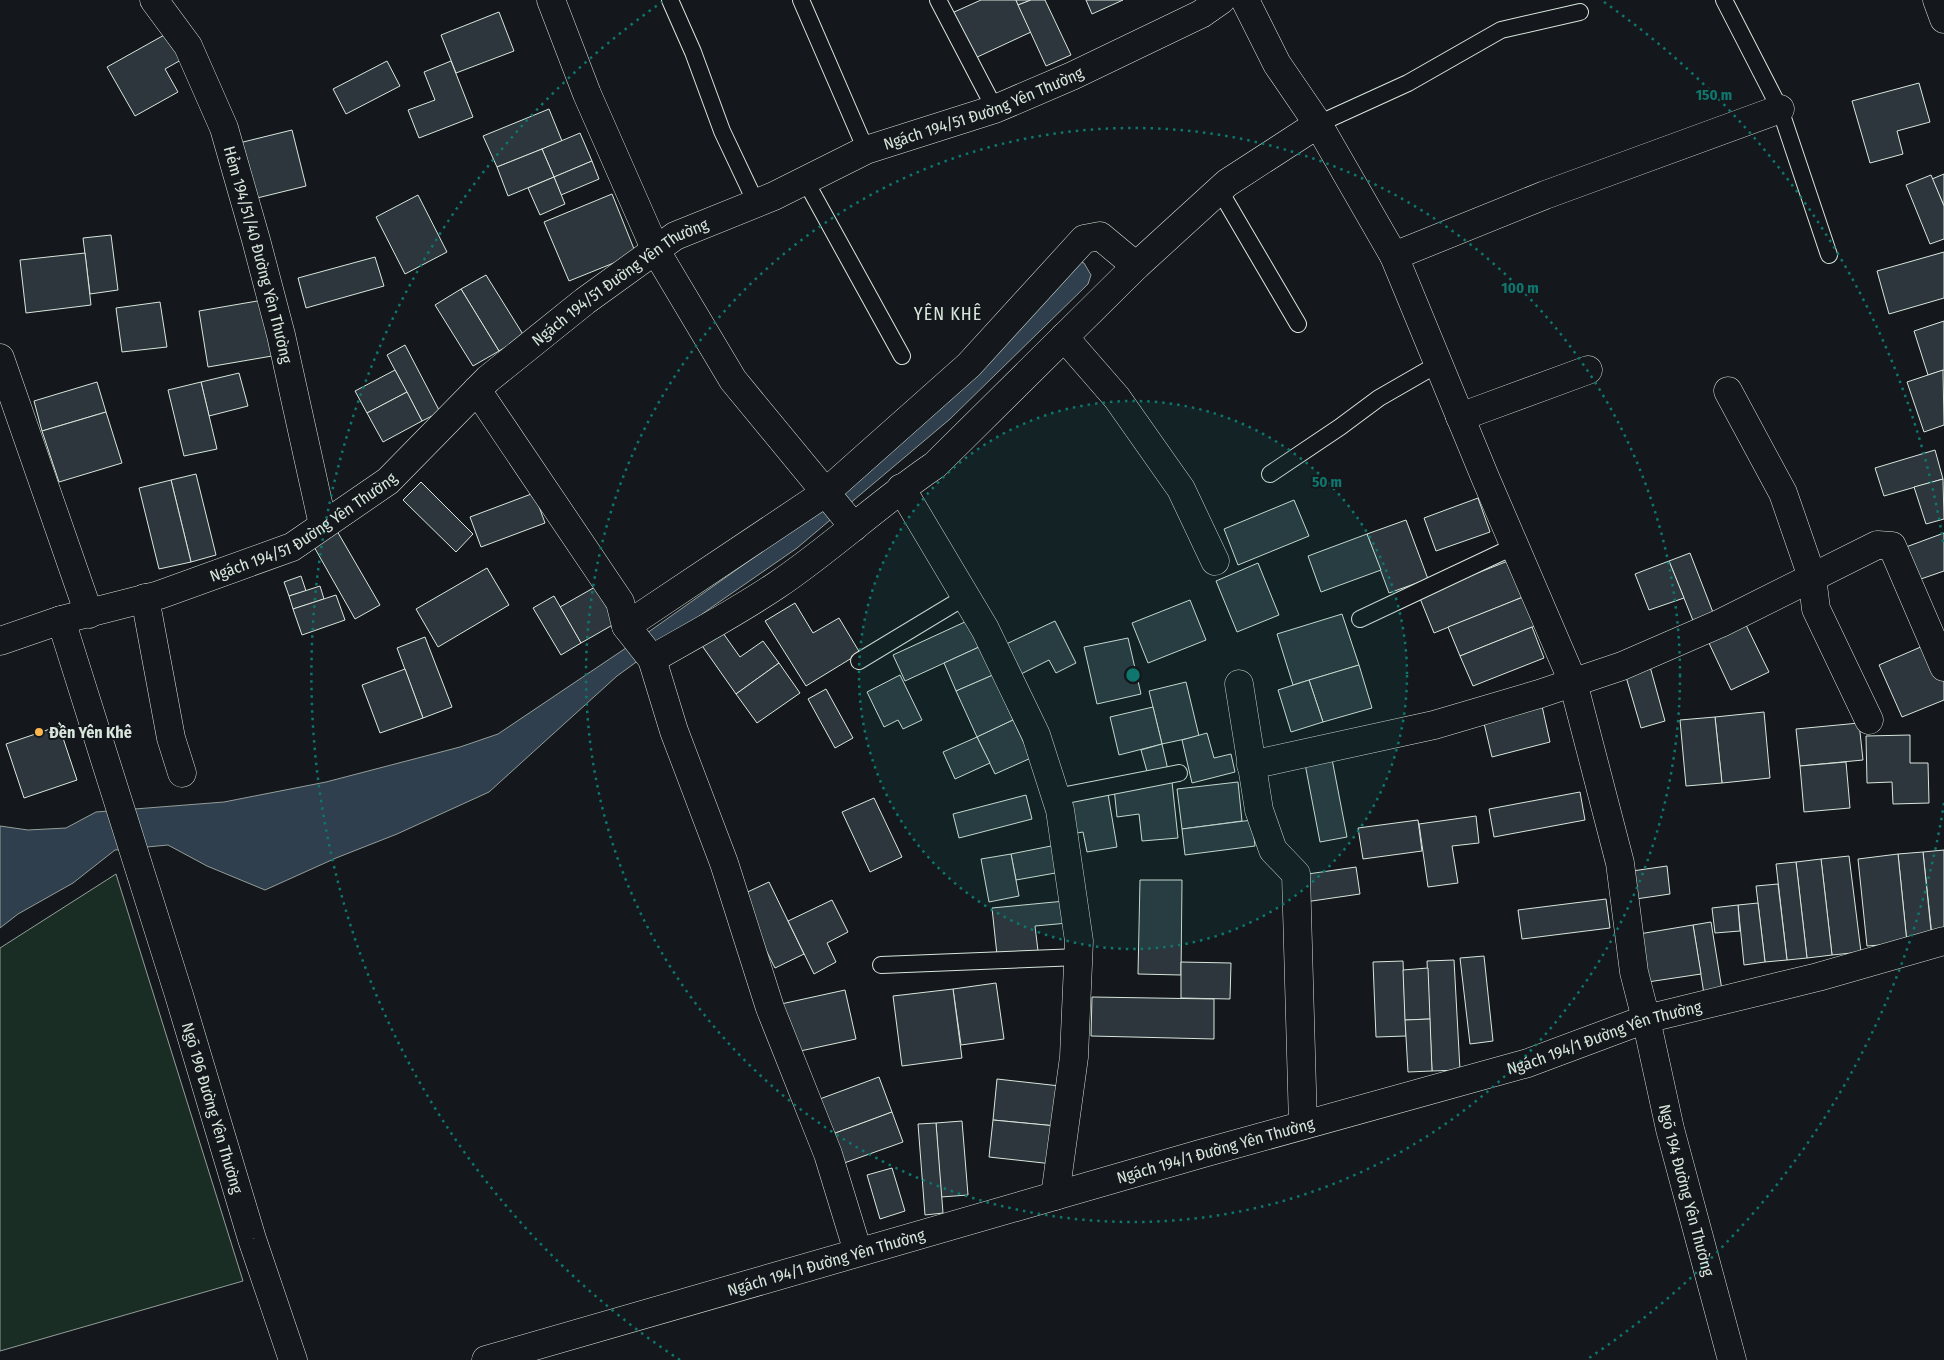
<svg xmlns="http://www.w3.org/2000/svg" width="1944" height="1360" viewBox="0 0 1944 1360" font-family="'Fira Sans Condensed',sans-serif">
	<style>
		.green { fill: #1a2d24; stroke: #939e99 }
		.water { fill: #2f3f4d; stroke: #939e99 }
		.building { fill: #2c363c; stroke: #d8e6dc }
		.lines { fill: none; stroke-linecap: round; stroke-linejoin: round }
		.service-casing { stroke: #d8e6dc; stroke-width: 18 }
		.minor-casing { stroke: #d8e6dc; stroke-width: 29 }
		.service { stroke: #14181c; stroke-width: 16 }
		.minor { stroke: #14181c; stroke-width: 28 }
		.ring { fill: none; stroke: #0f766e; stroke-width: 2.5; stroke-dasharray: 2.5 5 }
		.poi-dot { fill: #ffb74d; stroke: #14181c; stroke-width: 2 }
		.labels { text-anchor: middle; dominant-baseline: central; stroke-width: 4; stroke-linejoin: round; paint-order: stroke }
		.street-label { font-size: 16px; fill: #d8e6dc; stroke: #14181c }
		.poi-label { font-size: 16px; font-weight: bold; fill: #d8e6dc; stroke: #14181c; text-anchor: start }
		.neighbourhood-label { font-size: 18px; letter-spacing: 1px; fill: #d8e6dc; stroke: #14181c }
		.centre { fill: #0f766e; stroke: #14181c; stroke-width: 2.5 }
		.ring-label { font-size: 15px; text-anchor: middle; font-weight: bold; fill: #0f766e; stroke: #14181c; stroke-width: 4; stroke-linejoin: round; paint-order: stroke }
	</style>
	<rect width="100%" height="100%" fill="#14181c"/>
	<!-- green -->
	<path class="green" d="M116,874L243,1281L0,1351V948Z"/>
	<!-- water -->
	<path class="water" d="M1077,261L1084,263L1091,275L1088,284L950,419L797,548L712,607L617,676L489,792L397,834L336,858L265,890L207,866L168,845L115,850L73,883L18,914L0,928V826L28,830L66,828L96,812L224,802L326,782L460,747L498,734L623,650L804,522Z"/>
	<!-- building -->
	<g class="building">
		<path d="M981,0H1016L1031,32L973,59L952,13Z"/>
		<path d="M1016,0H1031L1018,5Z"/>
		<path d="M1031,0H1045L1071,55L1046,66L1018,5Z"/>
		<path d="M1086,0H1123L1092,14Z"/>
		<path d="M499,12L514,51L456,73L441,35Z"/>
		<path d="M166,34L181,60L165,69L178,92L135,116L107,67Z"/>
		<path d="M387,61L400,86L346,114L333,89Z"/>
		<path d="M451,61L473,117L419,138L408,110L435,100L424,72Z"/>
		<path d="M1919,83L1930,122L1897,131L1903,154L1870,163L1852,101Z"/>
		<path d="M549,109L562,141L497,167L483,136Z"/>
		<path d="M292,130L306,186L249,200L235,144Z"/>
		<path d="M580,133L592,161L554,177L542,149Z"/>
		<path d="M542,149L554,177L508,196L497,167Z"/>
		<path d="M592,161L599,179L561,195L554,177Z"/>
		<path d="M1944,174V206L1932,179Z"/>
		<path d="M1931,175L1944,206V239L1930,244L1906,185Z"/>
		<path d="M554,177L565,204L540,215L528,188Z"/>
		<path d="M612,194L636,254L569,281L544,222Z"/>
		<path d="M418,195L447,252L405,274L376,217Z"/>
		<path d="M111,235L118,290L90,294L83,238Z"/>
		<path d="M1944,252V298L1889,314L1877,271Z"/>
		<path d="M85,253L91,305L26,313L20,260Z"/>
		<path d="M375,257L384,286L306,308L298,278Z"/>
		<path d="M486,275L524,336L499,351L461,289Z"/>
		<path d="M461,289L499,351L473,366L435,305Z"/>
		<path d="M263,300L272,356L208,367L199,311Z"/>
		<path d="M160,302L167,347L122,352L116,308Z"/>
		<path d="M1944,321V370L1928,375L1914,331Z"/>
		<path d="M405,345L440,412L422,421L387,355Z"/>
		<path d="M395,370L407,392L367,413L355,391Z"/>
		<path d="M1943,370L1944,425L1924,432L1907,382Z"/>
		<path d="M239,373L248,406L209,416L201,382Z"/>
		<path d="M97,382L106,412L42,431L34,401Z"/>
		<path d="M201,382L217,449L184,456L168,390Z"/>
		<path d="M407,392L422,421L383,442L367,413Z"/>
		<path d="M106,412L122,463L59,482L42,431Z"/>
		<path d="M1935,450L1943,479L1884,496L1875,468Z"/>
		<path d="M196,474L216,555L191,562L171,480Z"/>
		<path d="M1943,479L1944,519L1926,524L1914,487Z"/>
		<path d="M171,480L191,562L159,569L139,488Z"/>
		<path d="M421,482L473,534L456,552L403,500Z"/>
		<path d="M534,493L545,523L481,547L470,517Z"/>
		<path d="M1478,498L1490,532L1436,551L1424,518Z"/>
		<path d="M1294,500L1309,536L1238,565L1224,529Z"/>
		<path d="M1406,520L1428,579L1389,593L1367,534Z"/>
		<path d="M337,531L380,605L355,619L313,545Z"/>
		<path d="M1944,533V571L1918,580L1906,547Z"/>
		<path d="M1367,534L1381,570L1321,592L1308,556Z"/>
		<path d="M1690,553L1714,615L1694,623L1669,561Z"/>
		<path d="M1508,561L1523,597L1434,633L1419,596Z"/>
		<path d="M1669,561L1684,598L1649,610L1635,574Z"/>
		<path d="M1258,563L1279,615L1237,632L1216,581Z"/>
		<path d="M487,568L509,605L438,647L416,609Z"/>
		<path d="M301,576L306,591L289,596L284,582Z"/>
		<path d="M320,586L324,599L293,609L289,596Z"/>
		<path d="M595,587L616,623L581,643L560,607Z"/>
		<path d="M336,595L345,620L302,635L293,609Z"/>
		<path d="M554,596L581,643L561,655L533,608Z"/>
		<path d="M1523,597L1535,626L1460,656L1448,627Z"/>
		<path d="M1190,600L1206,640L1148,663L1132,623Z"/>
		<path d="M795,603L813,633L839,618L860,653L806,686L765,621Z"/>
		<path d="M1342,614L1359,665L1293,685L1277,634Z"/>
		<path d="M967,621L979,647L905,681L893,655Z"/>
		<path d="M1055,621L1076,663L1056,673L1049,660L1017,676L1002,646Z"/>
		<path d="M1745,623L1769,672L1731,690L1708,641Z"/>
		<path d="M718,626L740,657L763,641L779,663L736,694L698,640Z"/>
		<path d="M1532,627L1544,658L1473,686L1460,656Z"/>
		<path d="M425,637L452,707L423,718L397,648Z"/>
		<path d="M1128,638L1141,694L1097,704L1084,647Z"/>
		<path d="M1930,643L1944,677V700L1902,717L1879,665Z"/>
		<path d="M979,647L993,675L956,691L944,663Z"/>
		<path d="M779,663L800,693L757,723L736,694Z"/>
		<path d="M1649,663L1665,721L1641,728L1624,670Z"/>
		<path d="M1359,665L1372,708L1323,722L1309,680Z"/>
		<path d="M405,669L423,718L380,733L362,685Z"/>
		<path d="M900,675L922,720L903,729L898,720L884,727L867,692Z"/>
		<path d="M993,675L1013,720L977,737L956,691Z"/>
		<path d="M1309,680L1323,722L1291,732L1278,690Z"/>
		<path d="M1186,682L1199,736L1162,744L1149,691Z"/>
		<path d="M826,689L853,738L835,748L808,699Z"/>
		<path d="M1542,706L1550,742L1492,757L1483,719Z"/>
		<path d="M1153,707L1162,744L1119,755L1110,717Z"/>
		<path d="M1764,712L1770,778L1722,783L1715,717Z"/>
		<path d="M1715,717L1722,783L1686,786L1680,720Z"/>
		<path d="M1013,720L1031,758L995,774L977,737Z"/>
		<path d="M1859,723L1863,760L1800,766L1796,729Z"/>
		<path d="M59,726L77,780L24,798L6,744Z"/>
		<path d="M1207,733L1214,758L1231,754L1235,772L1192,783L1182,740Z"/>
		<path d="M1910,735V763H1928L1929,803L1893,804L1892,782L1867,783L1866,736Z"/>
		<path d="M977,737L990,763L955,779L943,752Z"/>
		<path d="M1162,744L1168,770L1148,775L1141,750Z"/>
		<path d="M1332,759L1347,837L1320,842L1305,764Z"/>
		<path d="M1846,762L1850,808L1804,812L1800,766Z"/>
		<path d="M1172,782L1178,838L1142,841L1139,814L1117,817L1114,788Z"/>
		<path d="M1238,782L1242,821L1182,829L1177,789Z"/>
		<path d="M1580,792L1585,820L1494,837L1489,809Z"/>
		<path d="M1108,794L1117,847L1087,852L1083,832L1066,835L1061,802Z"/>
		<path d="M1026,795L1032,819L959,838L953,814Z"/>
		<path d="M874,798L902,857L870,872L842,812Z"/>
		<path d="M1476,816L1479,843L1452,846L1458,883L1428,887L1419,824Z"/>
		<path d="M1252,820L1255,846L1185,855L1182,829Z"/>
		<path d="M1418,820L1422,851L1363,859L1358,828Z"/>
		<path d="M1056,845L1061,872L1016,880L1011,854Z"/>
		<path d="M1944,850V934L1932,936L1923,852Z"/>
		<path d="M1923,852L1932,940L1907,943L1898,854Z"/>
		<path d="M1011,854L1019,896L989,902L981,859Z"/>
		<path d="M1898,854L1907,943L1867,946L1858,859Z"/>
		<path d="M1849,856L1861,952L1832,955L1821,859Z"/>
		<path d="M1821,859L1832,955L1807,958L1796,862Z"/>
		<path d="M1796,862L1807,958L1787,960L1776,864Z"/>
		<path d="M1667,866L1670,894L1629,900L1625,872Z"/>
		<path d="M1356,867L1360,894L1305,902L1301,875Z"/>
		<path d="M1140,880H1182L1181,975L1138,974Z"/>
		<path d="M769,882L804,954L775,968L739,896Z"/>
		<path d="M1778,884L1787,960L1765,962L1756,886Z"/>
		<path d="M1606,899L1610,928L1522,939L1518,910Z"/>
		<path d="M832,900L848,932L827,943L836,962L814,974L788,921Z"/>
		<path d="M1065,901L1068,923L1035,926L1038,951L997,955L992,908Z"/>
		<path d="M1758,903L1765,962L1744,965L1738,905Z"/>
		<path d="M1738,905L1740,931L1715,933L1712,908Z"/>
		<path d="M1711,922L1722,990L1704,994L1693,925Z"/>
		<path d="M1693,925L1701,974L1641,983L1633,935Z"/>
		<path d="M1484,956L1493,1041L1470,1044L1460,958Z"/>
		<path d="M1454,960L1460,1070L1432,1071L1427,961Z"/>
		<path d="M1403,961L1406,1036L1376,1037L1373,962Z"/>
		<path d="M1181,962L1231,963L1230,999L1181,998Z"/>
		<path d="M1428,968L1430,1019L1405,1020L1403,970Z"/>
		<path d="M996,983L1004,1039L961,1045L953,989Z"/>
		<path d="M953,989L962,1058L902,1066L893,996Z"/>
		<path d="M845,990L856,1039L791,1053L781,1004Z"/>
		<path d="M1092,997L1214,999V1039L1091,1036Z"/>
		<path d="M1430,1019L1432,1071L1408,1072L1405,1020Z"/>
		<path d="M879,1077L892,1112L822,1138L809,1103Z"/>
		<path d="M997,1079L1060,1086L1056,1126L993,1120Z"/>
		<path d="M892,1112L903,1142L833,1167L822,1138Z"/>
		<path d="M993,1120L1056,1126L1053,1164L989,1157Z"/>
		<path d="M962,1121L968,1195L941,1197L936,1123Z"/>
		<path d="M936,1123L943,1213L925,1215L918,1124Z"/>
		<path d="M892,1168L905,1211L880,1219L867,1175Z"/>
	</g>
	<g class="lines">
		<defs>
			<g id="service">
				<path d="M670,0L693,52L722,131L756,203"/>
				<path d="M801,0L866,150"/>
				<path d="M938,0L995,109"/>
				<path d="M1724,0L1780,109L1829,255"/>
				<path d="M1318,124L1408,83L1501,30L1580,12"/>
				<path d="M805,180L902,356"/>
				<path d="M1220,191L1298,324"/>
				<path d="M1270,474L1340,427L1379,398L1438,364"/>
				<path d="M1360,619L1515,546"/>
				<path d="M859,661L965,597"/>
				<path d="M1056,797L1179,773"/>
				<path d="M881,965L1079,957"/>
			</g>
			<g id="minor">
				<path id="s1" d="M154,0L188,46L224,128L256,240L281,335L323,525"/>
				<path d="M551,0L587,94L656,251L733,380L854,527"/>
				<path id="s2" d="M1245,0L1277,64L1318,124L1394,256L1485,477L1573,682L1620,863L1634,972L1646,1019L1670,1129L1732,1360"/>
				<path d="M1937,0L1944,19"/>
				<path d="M1394,256L1545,195L1780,109"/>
				<path d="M1064,337L1117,398L1181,489L1215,561"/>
				<path d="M0,358L89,614"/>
				<path d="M477,390L620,602L626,626L652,659L674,731L724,863L770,1008L828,1154L858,1252"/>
				<path d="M1728,391L1783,493L1812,577L1816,609L1869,720"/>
				<path d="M1460,417L1588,370"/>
				<path d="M901,488L985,629L1036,735L1060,810L1079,941L1074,1057L1055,1196"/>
				<path d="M145,598L171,738L182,773"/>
				<path id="s3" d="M61,620L179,995L252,1239L293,1360"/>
				<path d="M626,626L825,493L969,365L1084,239L1100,236L1136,266"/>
				<path id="s4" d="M0,641L61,620L159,595L292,547L388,481L488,379L585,301L675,236L774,196L866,150L995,109L1072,76L1201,14L1221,0"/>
				<path d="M652,659C694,635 737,612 777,585C832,548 880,502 935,465L1136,266L1227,183L1318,124"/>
				<path d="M1239,684L1259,810L1273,850L1296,874L1303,1125"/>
				<path d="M1251,765L1434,725L1539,694L1622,666L1721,623L1877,545L1892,546L1944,667"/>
				<path id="s5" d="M486,1360L1200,1154L1528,1063L1646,1019L1818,977L1944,941"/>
			</g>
		</defs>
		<!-- service casing -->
		<use href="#service" class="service-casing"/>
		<!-- minor casing -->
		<use href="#minor" class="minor-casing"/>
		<!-- service -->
		<use href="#service" class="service"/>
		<!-- minor -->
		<use href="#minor" class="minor"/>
	</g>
	<!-- distance rings -->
	<circle cx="1133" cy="675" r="274" fill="#0f766e" fill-opacity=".12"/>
	<g class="ring">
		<circle cx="1133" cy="675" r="274"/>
		<circle cx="1133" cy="675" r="547"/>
		<path d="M1944 803A821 821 0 0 1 1586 1360M680 1360A821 821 0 0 1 662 2M1604 2A821 821 0 0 1 1944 547"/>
	</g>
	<!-- markers -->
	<circle class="poi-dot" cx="39" cy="732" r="5"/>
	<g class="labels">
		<!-- street labels -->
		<g class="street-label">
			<text stroke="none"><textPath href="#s4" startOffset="1136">Ngách 194/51 Đường Yên Thường</textPath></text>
			<text stroke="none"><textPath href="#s1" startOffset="278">Hẻm 194/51/40 Đường Yên Thường</textPath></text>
			<text stroke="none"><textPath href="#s4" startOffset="731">Ngách 194/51 Đường Yên Thường</textPath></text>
			<text stroke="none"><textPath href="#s4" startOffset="326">Ngách 194/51 Đường Yên Thường</textPath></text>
			<text stroke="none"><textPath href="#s5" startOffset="1164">Ngách 194/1 Đường Yên Thường</textPath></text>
			<text stroke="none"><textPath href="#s3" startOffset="511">Ngõ 196 Đường Yên Thường</textPath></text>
			<text stroke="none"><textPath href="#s5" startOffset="759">Ngách 194/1 Đường Yên Thường</textPath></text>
			<text stroke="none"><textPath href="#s2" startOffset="1280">Ngõ 194 Đường Yên Thường</textPath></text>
			<text stroke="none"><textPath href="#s5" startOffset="354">Ngách 194/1 Đường Yên Thường</textPath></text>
		</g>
		<!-- poi labels -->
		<g class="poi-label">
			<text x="49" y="732">Đền Yên Khê</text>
		</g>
		<!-- neighbourhood labels -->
		<g class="neighbourhood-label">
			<text x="948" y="314">YÊN KHÊ</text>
		</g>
	</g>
	<circle cx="1133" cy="675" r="8" class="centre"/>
	<g class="ring-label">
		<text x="1714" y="100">150 m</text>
		<text x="1520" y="293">100 m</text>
		<text x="1327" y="487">50 m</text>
	</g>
</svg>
